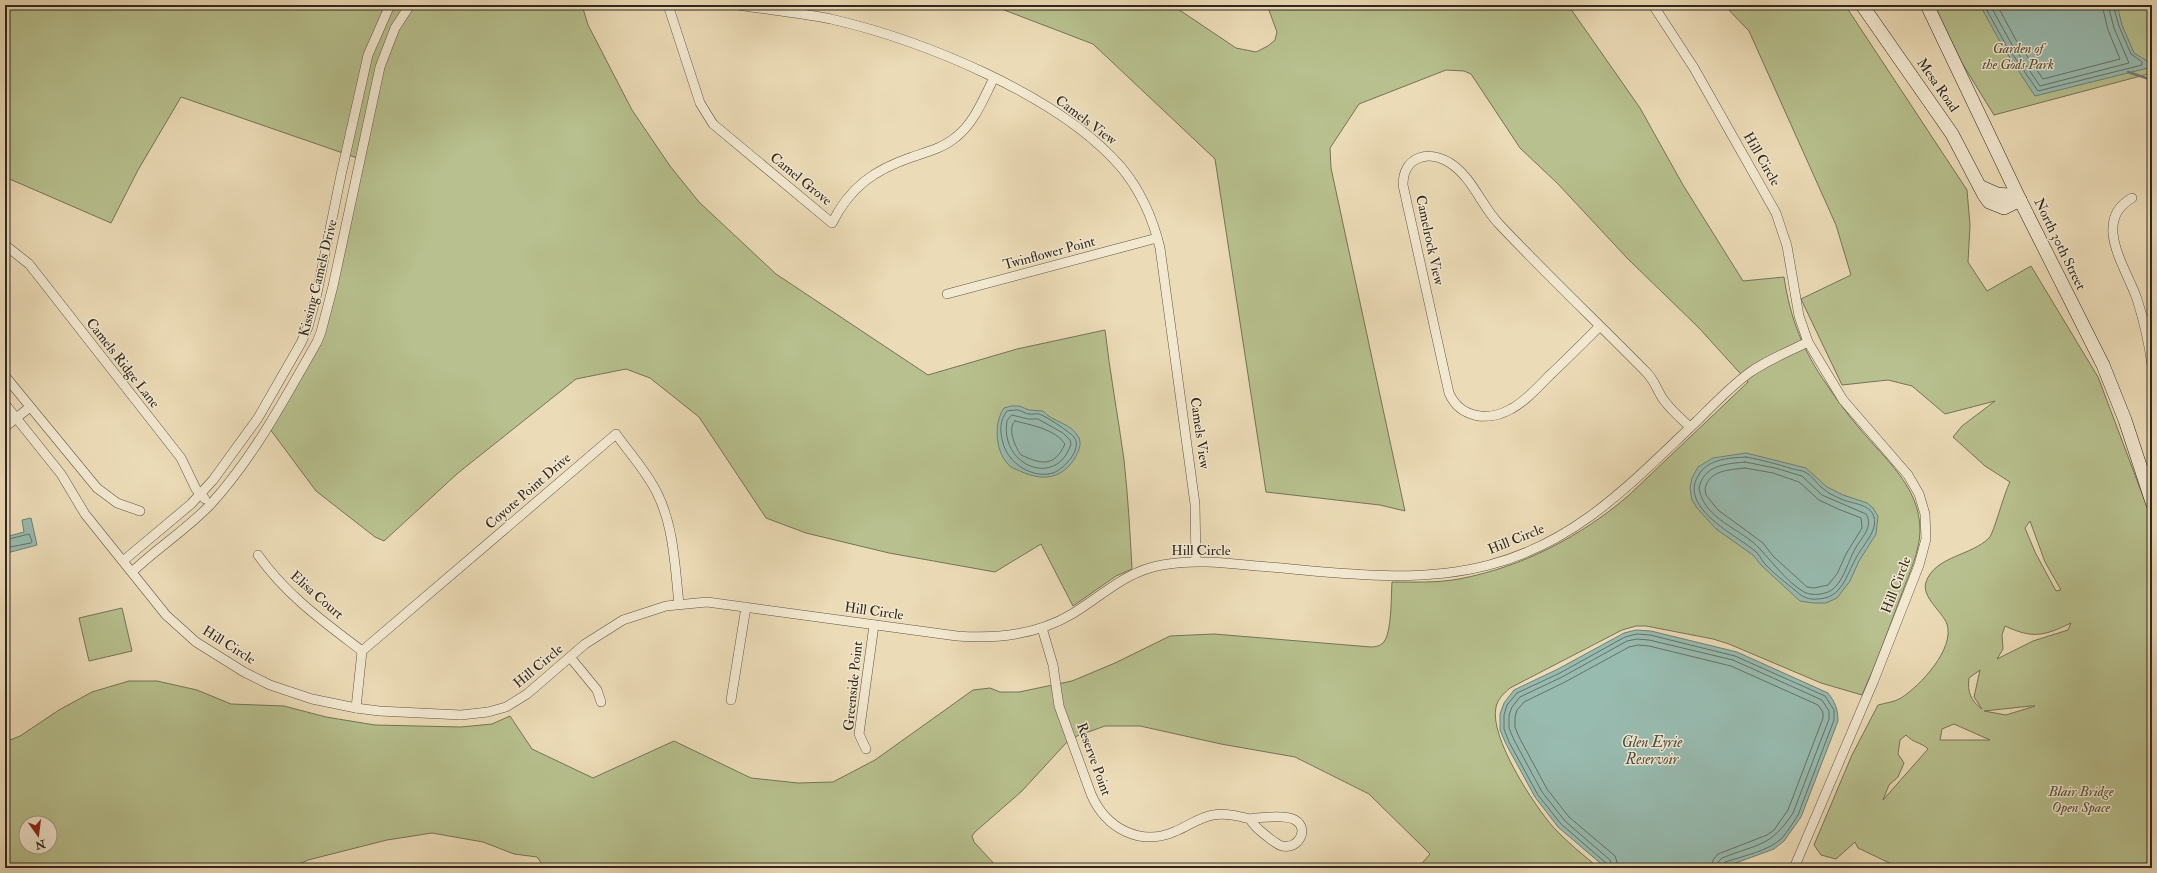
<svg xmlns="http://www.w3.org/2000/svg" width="2157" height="873" viewBox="0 0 2157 873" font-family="'IM FELL Double Pica',serif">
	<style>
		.green { fill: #b7c08e; stroke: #747456; fill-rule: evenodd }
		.water { fill: #98bbb0; stroke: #6f8076 }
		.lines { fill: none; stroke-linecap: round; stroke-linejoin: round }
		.shore { stroke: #647267; stroke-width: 1 }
		.stream { stroke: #6f8076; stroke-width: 2.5 }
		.street-casing { stroke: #605544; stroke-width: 10 }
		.secondary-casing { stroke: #31281e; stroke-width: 14 }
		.street { stroke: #f2e8d0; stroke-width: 9 }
		.secondary { stroke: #f2e8d0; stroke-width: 13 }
		.labels { text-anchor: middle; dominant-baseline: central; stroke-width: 3; stroke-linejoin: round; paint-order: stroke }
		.park-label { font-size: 14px; font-style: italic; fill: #524e3a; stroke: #f2e8d0 }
		.street-label { font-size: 14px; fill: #31281e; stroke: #f2e8d0 }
		.water-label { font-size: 15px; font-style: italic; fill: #4b4d42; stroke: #f2e8d0 }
	</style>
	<rect width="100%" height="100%" fill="#ebdbb6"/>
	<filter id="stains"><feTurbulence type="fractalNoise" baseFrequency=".005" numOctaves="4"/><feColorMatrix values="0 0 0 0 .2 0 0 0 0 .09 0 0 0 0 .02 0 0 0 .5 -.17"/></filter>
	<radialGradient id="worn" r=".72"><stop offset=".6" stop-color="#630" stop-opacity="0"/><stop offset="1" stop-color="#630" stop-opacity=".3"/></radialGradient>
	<!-- green -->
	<g class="green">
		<path d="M5,5H582L588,25L632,110L670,166L699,202L776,274L928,375L1017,349L1105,330C1110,374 1118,416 1124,460C1128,496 1130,532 1132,569L1116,576L1073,606L1041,544L995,572L889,553L806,533L766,518L699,417L650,378L626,369L576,379L458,473L384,541L375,537L316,491L270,429L322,339L363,160L181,97L138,170L111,223L5,177Z"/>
		<path d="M991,5H1172L1236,48L1256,52L1268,46L1275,40L1277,32L1267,5H1568L1640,108L1683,185L1743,281L1784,277C1790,318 1803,351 1827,385C1837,400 1848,415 1860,429C1885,459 1920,487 1920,530C1920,551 1909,574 1902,593C1889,628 1877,662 1862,695L1821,683L1729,644L1713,639L1646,626H1636L1622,630L1510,688C1503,694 1498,699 1496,707C1489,737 1534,805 1553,827C1567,842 1583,855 1599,868H1418L1430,854L1369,794L1295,757L1221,744L1140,726H1105L1077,736L1067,742L1022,791L975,832L972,836L974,842L998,868H545L537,857L514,854L483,842L432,833L387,840L308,860L291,868H5V742L20,736L59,710L92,692L129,681H157L197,690L231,704L284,706L326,717L375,725L461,727L492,724L510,716L532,749L593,778L674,741L751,778L798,783L833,782L875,760L973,690L990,688L1000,692H1019L1072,681L1115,663L1170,636L1214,634L1371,647C1375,647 1380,646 1383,643C1392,634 1391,596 1392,582C1414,582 1437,583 1459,579C1522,567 1580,537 1628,496L1748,382L1699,328L1627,258L1558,184L1520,148L1471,74L1464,71L1446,70L1359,104L1330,148L1331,168L1405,511L1380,505L1266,492L1215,159L1093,44ZM26,823H50V847H26Z"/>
		<path d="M1724,5H1845L1967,190L1970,225L1968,262L1987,291L2031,266L2098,377L2152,520V868H1900L1858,848L1855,842L1836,859L1821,855L1814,845L1852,755L1878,705C1885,703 1895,702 1901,698C1920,686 1955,649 1947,624C1942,611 1921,597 1926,582C1935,556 1971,556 1989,538C1994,533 2004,493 2010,482L1985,466L1953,437L1962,426L1995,401L1945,414L1912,386L1888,380L1842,385L1801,299L1851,275L1836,225L1749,31ZM2030,521L2045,562L2061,590L2056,591L2035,552L2025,528ZM2071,623L2068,630L2033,641L1997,659L2003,649L2002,635L2005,626C2033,639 2044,636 2071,623ZM1980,670L1974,697L1982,709C1971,701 1967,692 1969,678ZM2031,706H2035L2006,715L1984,711ZM1954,724L1990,740H1940L1942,729ZM1906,735C1913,743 1921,742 1928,749L1883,800L1889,785L1898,777L1904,763L1898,754L1900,740Z"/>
		<path d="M1934,5H2152V73L1994,115L1962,63Z"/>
		<path d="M122,608L132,651L89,661L79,618Z"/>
	</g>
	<!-- water -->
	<g class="water">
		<path d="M1980,5H2117L2122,25L2134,53L2152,64V67L2035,96L2003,47Z"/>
		<path d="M1011,406H1019L1029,410L1043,411C1052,422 1072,423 1079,438C1082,445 1078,452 1075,458C1062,479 1043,481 1022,472C1019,470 1014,469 1011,467C995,454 993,424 1004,408Z"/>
		<path d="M1746,453L1806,468L1827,487L1843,495L1867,503L1873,508L1878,516L1876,534L1859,561L1850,581L1837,598L1826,603H1813L1800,601L1762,566L1753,555L1716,529L1697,508L1692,500L1690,488L1692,478L1698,467L1713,458Z"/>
		<path d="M31,518L37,545L7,553L5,537L24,532L22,520Z"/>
		<path d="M1636,630L1651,631L1737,652L1828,693C1835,702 1838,709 1838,721L1801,817L1784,841L1774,849L1722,868H1606L1558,827L1535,797L1506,744L1500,730V714L1504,703L1514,690L1558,669L1624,633Z"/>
	</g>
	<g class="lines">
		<!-- shore -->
		<g class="shore">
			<path d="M1984,5L2006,45L2038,91L2142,65V62L2131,54L2119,26L2113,5"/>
			<path d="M1990,5L2011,43L2040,86L2129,63L2114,28L2108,5"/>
			<path d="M1997,5L2016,40L2043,79L2120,59L2108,30L2102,5"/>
			<path d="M1018,410C1022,411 1026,414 1029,414C1032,415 1036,413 1039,414C1044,415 1070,432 1074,437C1083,449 1064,469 1053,473C1032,479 1008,463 1003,443C1000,432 999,421 1007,411Z"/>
			<path d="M1012,415L1028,419H1038L1063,433L1070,440L1071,444C1057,489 999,466 1007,421Z"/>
			<path d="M1015,421C1031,425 1055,429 1065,444C1054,468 1041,464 1021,455C1015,447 1007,428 1015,421Z"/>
			<path d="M1746,457C1762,460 1777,464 1793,469C1796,470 1801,470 1805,472C1813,476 1817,485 1825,490C1829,494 1835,496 1841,499C1851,504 1870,503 1874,517C1878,531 1862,546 1856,558C1846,576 1842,598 1818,599C1809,600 1802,597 1796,591C1785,582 1773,573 1764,563C1761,559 1759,554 1755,551C1736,535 1679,508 1698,476C1707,459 1728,458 1746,457Z"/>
			<path d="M1745,462L1775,468L1802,476L1822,495L1866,514C1874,527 1861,538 1855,549C1847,563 1842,589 1825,593C1819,595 1809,595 1804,592C1787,582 1773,563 1760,549C1741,528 1704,520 1699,488C1704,465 1725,464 1745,462Z"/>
			<path d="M1745,468L1773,473L1799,482L1819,500L1838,509L1861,518L1862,528L1846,554L1837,574L1828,585L1814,588L1807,587L1773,556L1763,543L1718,510L1706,495L1705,489C1709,470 1729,470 1745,468Z"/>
			<path d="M5,540L29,534L32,541L31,543L5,548"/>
			<path d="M1608,868L1606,863L1561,824L1538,795L1509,742L1504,729V715L1507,705L1517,693L1560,673L1625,637L1637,634L1650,635L1735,656L1825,696L1834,710V720L1798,815C1793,823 1788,831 1782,838C1769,851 1743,856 1725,862L1722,868"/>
			<path d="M1613,868L1610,860L1565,821L1542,792L1514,740L1509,728V715L1512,707L1520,697L1562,677L1627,641L1637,639L1649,640L1733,660L1822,700L1829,711V719L1793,813C1771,847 1757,844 1722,858L1718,862L1717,868"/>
			<path d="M1619,868L1615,856L1569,817L1547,789L1519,737L1515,727V717L1517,710L1524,702L1565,682L1629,647L1638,645L1649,646L1731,666L1818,705L1823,712V718L1788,810L1774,830L1767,835L1718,854L1713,860L1711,868"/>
		</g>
		<!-- stream -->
		<path class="stream" d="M2128,72L2152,80"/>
		<defs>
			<g id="street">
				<path d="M668,5L700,103L713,124L832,223C850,187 874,170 912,157C927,152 943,148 956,137C975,122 983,99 994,78"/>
				<path d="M738,5C769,10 801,13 831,19C922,40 1059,95 1121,167C1141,191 1153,219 1160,248L1195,504L1196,561"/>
				<path d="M1653,5L1694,68L1776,213L1787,246L1799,316L1808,342L1843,400L1908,475L1919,494L1925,514L1926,539L1919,565L1874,680L1794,868"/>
				<path d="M2132,198C2091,221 2127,269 2137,299C2144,321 2149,343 2152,365"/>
				<path d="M5,245L29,264L40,278L181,458L196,489L205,499"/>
				<path d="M947,294L1157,238"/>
				<path d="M1600,326C1584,342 1567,359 1550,375C1538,387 1526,401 1511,409C1488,422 1460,418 1449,393L1403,185C1403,157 1428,149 1450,163C1472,177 1481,205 1499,224C1547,275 1598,323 1647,373C1654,380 1657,390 1663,399C1670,409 1680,418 1690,427"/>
				<path d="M5,376L97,488L117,503L140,511"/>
				<path d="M5,404L61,474L85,514L166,615L196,642L244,672L270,685L312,699L356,708L379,711L461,715L488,712L506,707L527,694L585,644L623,620L666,606L707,602L957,636C996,639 1037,635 1072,614C1102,596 1126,571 1162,565C1194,559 1226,563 1257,566C1334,572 1413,585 1489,565C1578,542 1632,482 1697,421C1714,404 1730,387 1749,373C1767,360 1788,352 1808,342"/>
				<path d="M5,427L30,407"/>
				<path d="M258,555C286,595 324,622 362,651"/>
				<path d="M123,561L191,504L213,480L258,418L301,343L308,327L317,293L341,175L368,55L390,5"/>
				<path d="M132,572C157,548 186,530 210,505C254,457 285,398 317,342L321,332L333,286L380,67L395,28L410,5"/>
				<path d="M1042,628L1053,665L1059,706L1091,794C1106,829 1141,847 1176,831C1188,826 1200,817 1213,815C1226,813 1238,816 1250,819C1255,828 1262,832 1269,838C1273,841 1278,845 1282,846C1298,850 1310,829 1295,820C1287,815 1259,817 1250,819"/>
				<path d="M570,657L597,690L601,702"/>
				<path d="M731,700L746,607"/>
				<path d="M356,708L362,651L616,434C630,454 648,473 658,495C674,528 675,568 679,604"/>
				<path d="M866,749L859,734L874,625"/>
			</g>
			<g id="secondary">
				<path d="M1862,5L1952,134L1984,195L1989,202L2004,208L2020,200"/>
				<path d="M1927,5L2020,200L2103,365L2125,420L2152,502"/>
				<path d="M1981,187L1997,194L2008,195L2020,200"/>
			</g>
		</defs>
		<!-- street casing -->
		<use href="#street" class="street-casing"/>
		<!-- secondary casing -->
		<use href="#secondary" class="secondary-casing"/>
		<!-- street -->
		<use href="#street" class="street"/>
		<!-- secondary -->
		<use href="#secondary" class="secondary"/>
	</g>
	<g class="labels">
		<!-- park labels -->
		<g class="park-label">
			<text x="2018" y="48">Garden of<tspan x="2018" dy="16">the Gods Park</tspan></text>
			<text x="2081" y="791">Blair Bridge<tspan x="2081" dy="16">Open Space</tspan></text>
		</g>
		<!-- street labels -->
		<g class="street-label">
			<text transform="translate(1938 85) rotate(55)">Mesa Road</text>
			<text transform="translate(1086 120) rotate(37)">Camels View</text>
			<text transform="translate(1762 159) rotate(60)">Hill Circle</text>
			<text transform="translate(801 179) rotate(39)">Camel Grove</text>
			<text transform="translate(1430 240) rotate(78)">Camelrock View</text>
			<text transform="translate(2060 244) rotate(64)">North 30th Street</text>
			<text transform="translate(1049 253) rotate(-15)">Twinflower Point</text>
			<text transform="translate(318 278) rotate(-76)">Kissing Camels Drive</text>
			<text transform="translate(123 363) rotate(52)">Camels Ridge Lane</text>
			<text transform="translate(1200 433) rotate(82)">Camels View</text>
			<text transform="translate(528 491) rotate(-41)">Coyote Point Drive</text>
			<text transform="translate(1516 539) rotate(-22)">Hill Circle</text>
			<text x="1201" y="550">Hill Circle</text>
			<text transform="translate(1896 585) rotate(-69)">Hill Circle</text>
			<text transform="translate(317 595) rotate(41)">Elisa Court</text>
			<text transform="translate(874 611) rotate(8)">Hill Circle</text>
			<text transform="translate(229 645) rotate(32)">Hill Circle</text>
			<text transform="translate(538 666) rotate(-40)">Hill Circle</text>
			<text transform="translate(853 686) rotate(-84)">Greenside Point</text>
			<text transform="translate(1094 759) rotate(70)">Reserve Point</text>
		</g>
		<!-- water labels -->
		<g class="water-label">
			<text x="1652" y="742">Glen Eyrie<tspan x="1652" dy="17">Reservoir</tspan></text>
		</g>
	</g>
	<!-- margin -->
	<rect width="2157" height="873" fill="none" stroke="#ebdbb6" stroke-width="20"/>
	<rect x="6" y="6" width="2145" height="861" fill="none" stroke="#31281e" stroke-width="2"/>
	<rect x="10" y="10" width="2137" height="853" fill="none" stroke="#31281e"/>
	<!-- north arrow -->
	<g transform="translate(38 835) rotate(166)"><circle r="19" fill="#f2e8d0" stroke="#a59b89"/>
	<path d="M0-3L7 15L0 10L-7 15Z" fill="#8f2418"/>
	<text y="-6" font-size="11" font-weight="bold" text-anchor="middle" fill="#31281e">N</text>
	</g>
	<rect width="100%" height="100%" filter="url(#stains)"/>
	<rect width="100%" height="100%" fill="url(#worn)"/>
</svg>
